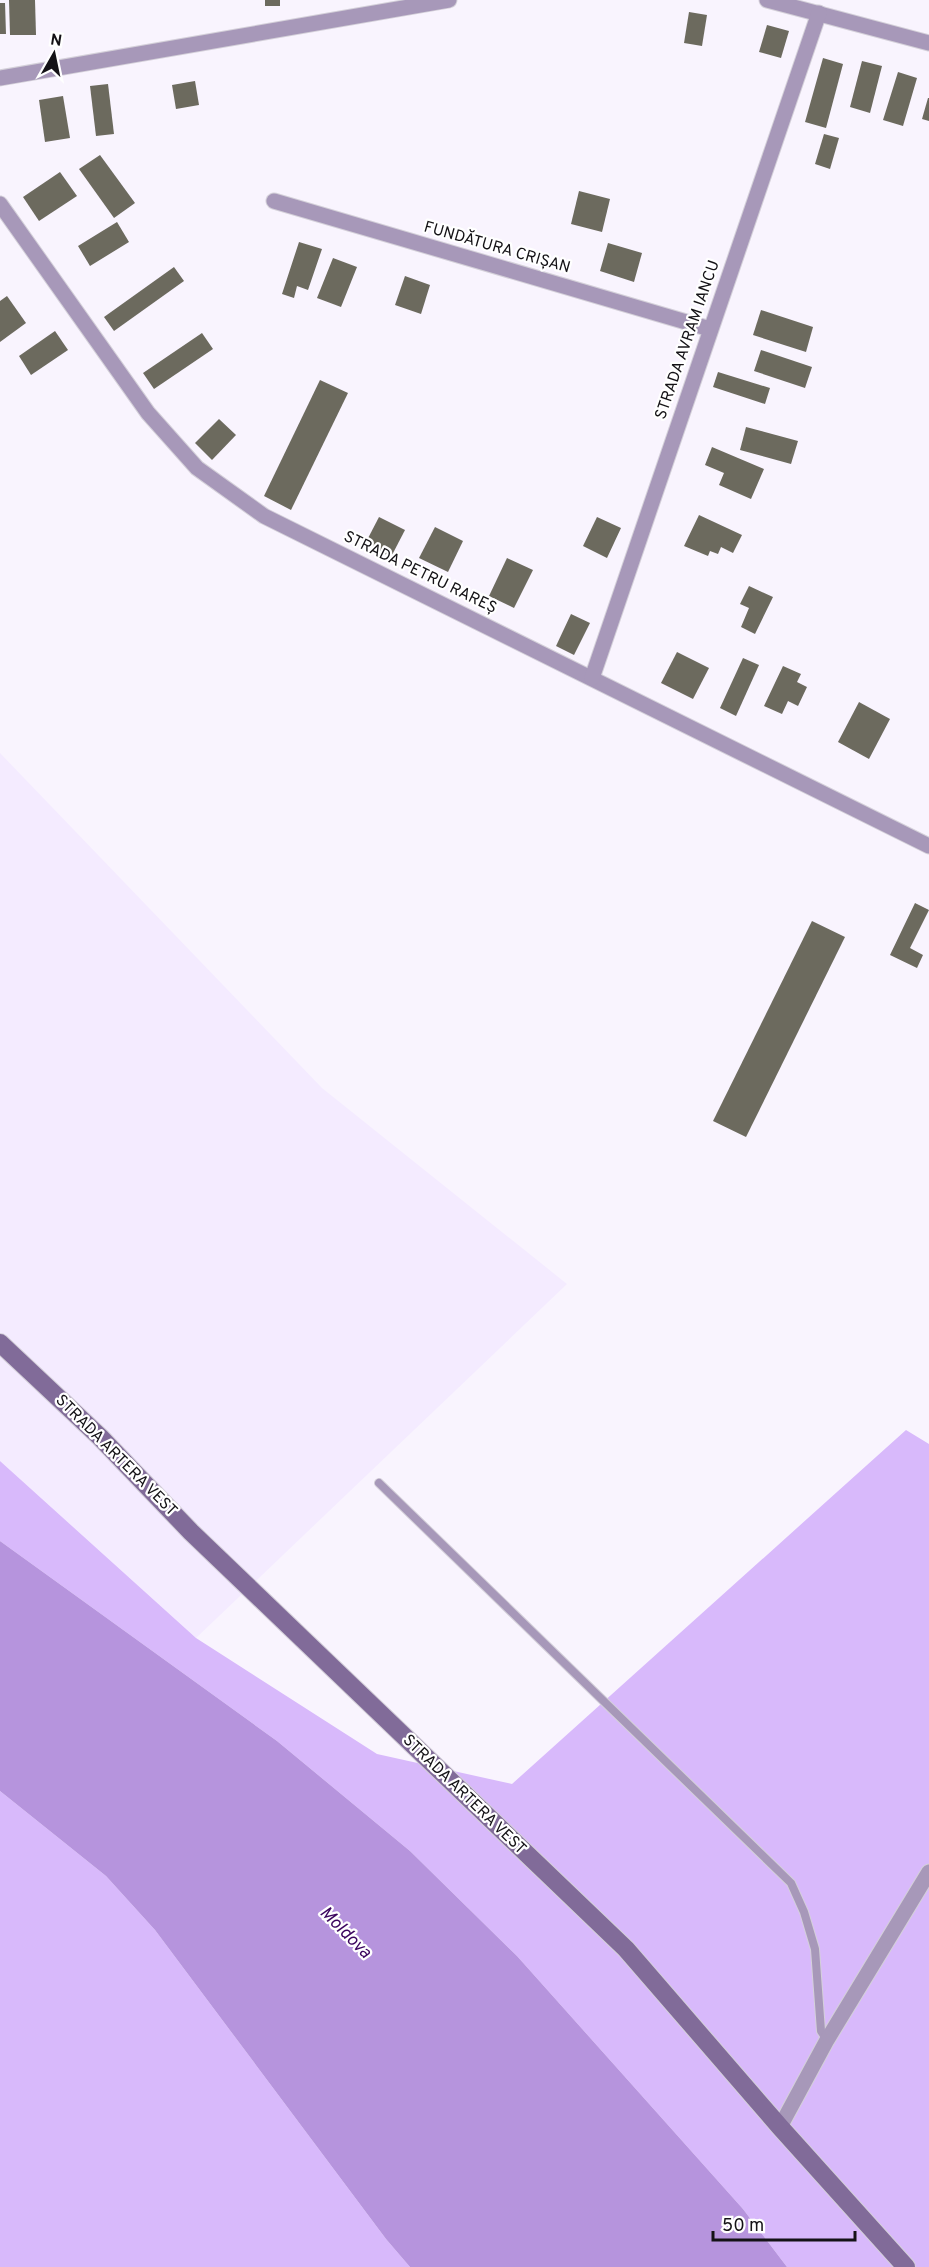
<svg xmlns="http://www.w3.org/2000/svg" width="929" height="2267" viewBox="0 0 929 2267" font-family="Overpass,sans-serif">
	<style>
		.built { fill: #f4ebff }
		.green { fill: #d8b9fb }
		.water { fill: #b694dd }
		.building { fill: #6c6a5e }
		.lines { fill: none; stroke-linecap: round; stroke-linejoin: round }
		.lane-casing { stroke: #d4d0d9; stroke-width: 10 }
		.street-casing { stroke: #d4d0d9; stroke-width: 17 }
		.secondary-casing { stroke: #d4d0d9; stroke-width: 20 }
		.lane { stroke: #a798b9; stroke-width: 8 }
		.street { stroke: #a798b9; stroke-width: 15 }
		.secondary { stroke: #816b99; stroke-width: 18 }
		.labels { text-anchor: middle; dominant-baseline: central; stroke-width: 4.5; stroke-linejoin: round; paint-order: stroke }
		.street-label { font-size: 16px; fill: #141216; stroke: #fff }
		.water-label { font-size: 18px; font-style: italic; fill: #3b055e; stroke: #fff }
	</style>
	<rect width="100%" height="100%" fill="#f9f4fe"/>
	<!-- built -->
	<path class="built" d="M0,753L322,1088L567,1284L196,1638L0,1461Z"/>
	<!-- green -->
	<g class="green">
		<path d="M906,1430L929,1444V2267H787L743,2209L517,1956L410,1851L277,1741L0,1541V1461L196,1638L377,1754L512,1784Z"/>
		<path d="M0,1791L106,1876L155,1930L386,2239L410,2267H0Z"/>
	</g>
	<!-- water -->
	<path class="water" d="M0,1541L277,1741L410,1851L517,1956L743,2209L787,2267H410L386,2239L155,1930L106,1876L0,1791Z"/>
	<!-- building -->
	<g class="building">
		<path d="M9,0H35L36,35H10Z"/>
		<rect x="265" y="0" width="15" height="6"/>
		<path d="M0,3H5L6,34H0Z"/>
		<path d="M689,12L707,15L702,46L684,43Z"/>
		<path d="M767,25L789,31L781,58L759,52Z"/>
		<path d="M823,58L843,64L826,128L805,122Z"/>
		<path d="M862,61L882,66L870,113L850,107Z"/>
		<path d="M898,72L917,78L903,126L883,120Z"/>
		<path d="M195,81L199,105L176,109L172,85Z"/>
		<path d="M108,84L114,134L96,136L90,86Z"/>
		<path d="M63,96L70,138L45,142L39,100Z"/>
		<path d="M928,98H929V121L922,119Z"/>
		<path d="M824,134L839,138L830,169L815,164Z"/>
		<path d="M100,155L135,203L114,218L79,169Z"/>
		<path d="M60,172L77,196L39,221L23,197Z"/>
		<path d="M579,191L610,199L602,232L571,224Z"/>
		<path d="M117,222L129,242L90,266L78,246Z"/>
		<path d="M299,242L322,249L308,290L297,286L294,298L282,294Z"/>
		<path d="M608,243L642,253L634,282L600,271Z"/>
		<path d="M333,258L357,267L341,307L317,298Z"/>
		<path d="M174,267L184,281L114,331L104,317Z"/>
		<path d="M405,276L430,285L421,314L395,305Z"/>
		<path d="M7,296L26,323L0,342V301Z"/>
		<path d="M761,310L813,327L806,352L753,335Z"/>
		<path d="M55,331L68,350L31,375L19,356Z"/>
		<path d="M202,333L213,349L154,389L143,373Z"/>
		<path d="M761,350L812,367L805,388L754,371Z"/>
		<path d="M718,372L770,388L765,404L713,387Z"/>
		<path d="M320,380L348,393L291,510L264,496Z"/>
		<path d="M219,419L236,435L212,460L195,443Z"/>
		<path d="M746,427L798,441L791,464L740,450Z"/>
		<path d="M712,447L764,469L751,499L719,485L724,473L705,465Z"/>
		<path d="M699,515L742,535L733,553L721,547L718,554L710,551L708,556L684,546Z"/>
		<path d="M379,517L405,530L391,557L365,544Z"/>
		<path d="M597,517L621,528L607,558L583,546Z"/>
		<path d="M435,527L463,541L448,572L419,558Z"/>
		<path d="M507,558L533,570L514,608L489,596Z"/>
		<path d="M749,586L773,597L755,634L741,627L749,608L740,604Z"/>
		<path d="M571,614L590,623L574,655L556,646Z"/>
		<path d="M677,652L709,668L693,699L661,683Z"/>
		<path d="M743,658L759,665L736,716L720,708Z"/>
		<path d="M783,666L801,674L797,682L807,687L798,706L788,701L782,714L764,706Z"/>
		<path d="M859,702L890,719L869,759L838,742Z"/>
		<path d="M915,903L929,910L910,948L923,955L917,968L890,955Z"/>
		<path d="M812,921L845,937L746,1137L713,1121Z"/>
	</g>
	<g class="lines">
		<defs>
			<path id="lane" d="M379,1483L791,1883L804,1912L815,1949L821,2031L827,2040"/>
			<g id="street">
				<path d="M767,0L929,43"/>
				<path d="M0,78L449,0"/>
				<path d="M274,201L710,329"/>
				<path d="M0,204L148,413L197,468L264,516L929,846"/>
				<path d="M592,678L819,13"/>
				<path d="M780,2127L827,2040L929,1872"/>
			</g>
			<path id="secondary" d="M0,1343L100,1437L191,1532L626,1949L780,2127L906,2267"/>
		</defs>
		<!-- lane casing -->
		<use href="#lane" class="lane-casing"/>
		<!-- street casing -->
		<use href="#street" class="street-casing"/>
		<!-- secondary casing -->
		<use href="#secondary" class="secondary-casing"/>
		<!-- lane -->
		<use href="#lane" class="lane"/>
		<!-- street -->
		<use href="#street" class="street"/>
		<!-- secondary -->
		<use href="#secondary" class="secondary"/>
	</g>
	<g class="labels">
		<!-- street labels -->
		<g class="street-label">
			<text transform="translate(497 248) rotate(16)">FUNDĂTURA CRIȘAN</text>
			<text transform="translate(688 340) rotate(-71)">STRADA AVRAM IANCU</text>
			<text transform="translate(420 573) rotate(26)">STRADA PETRU RAREȘ</text>
			<text transform="translate(116 1456) rotate(45)">STRADA ARTERA VEST</text>
			<text transform="translate(464 1795) rotate(44)">STRADA ARTERA VEST</text>
		</g>
		<!-- water labels -->
		<g class="water-label">
			<text transform="translate(345 1933) rotate(45)">Moldova</text>
		</g>
	</g>
	<!-- north arrow -->
	<g transform="translate(54 54) rotate(9)" stroke="#ffffff" stroke-width="4.5" paint-order="stroke">
	<path d="M0-4.5L10 22L0 15L-10 22Z" fill="#141216"/>
	<text y="-9" font-size="16" font-weight="bold" text-anchor="middle" fill="#141216">N</text>
	</g>
	<!-- scale -->
	<path d="M713 2231v9h142v-9" fill="none" stroke="#141216" stroke-width="3"/>
	<text x="722" y="2231" font-size="18" fill="#141216" stroke="#ffffff" stroke-width="4.5" paint-order="stroke">50 m</text>
</svg>
